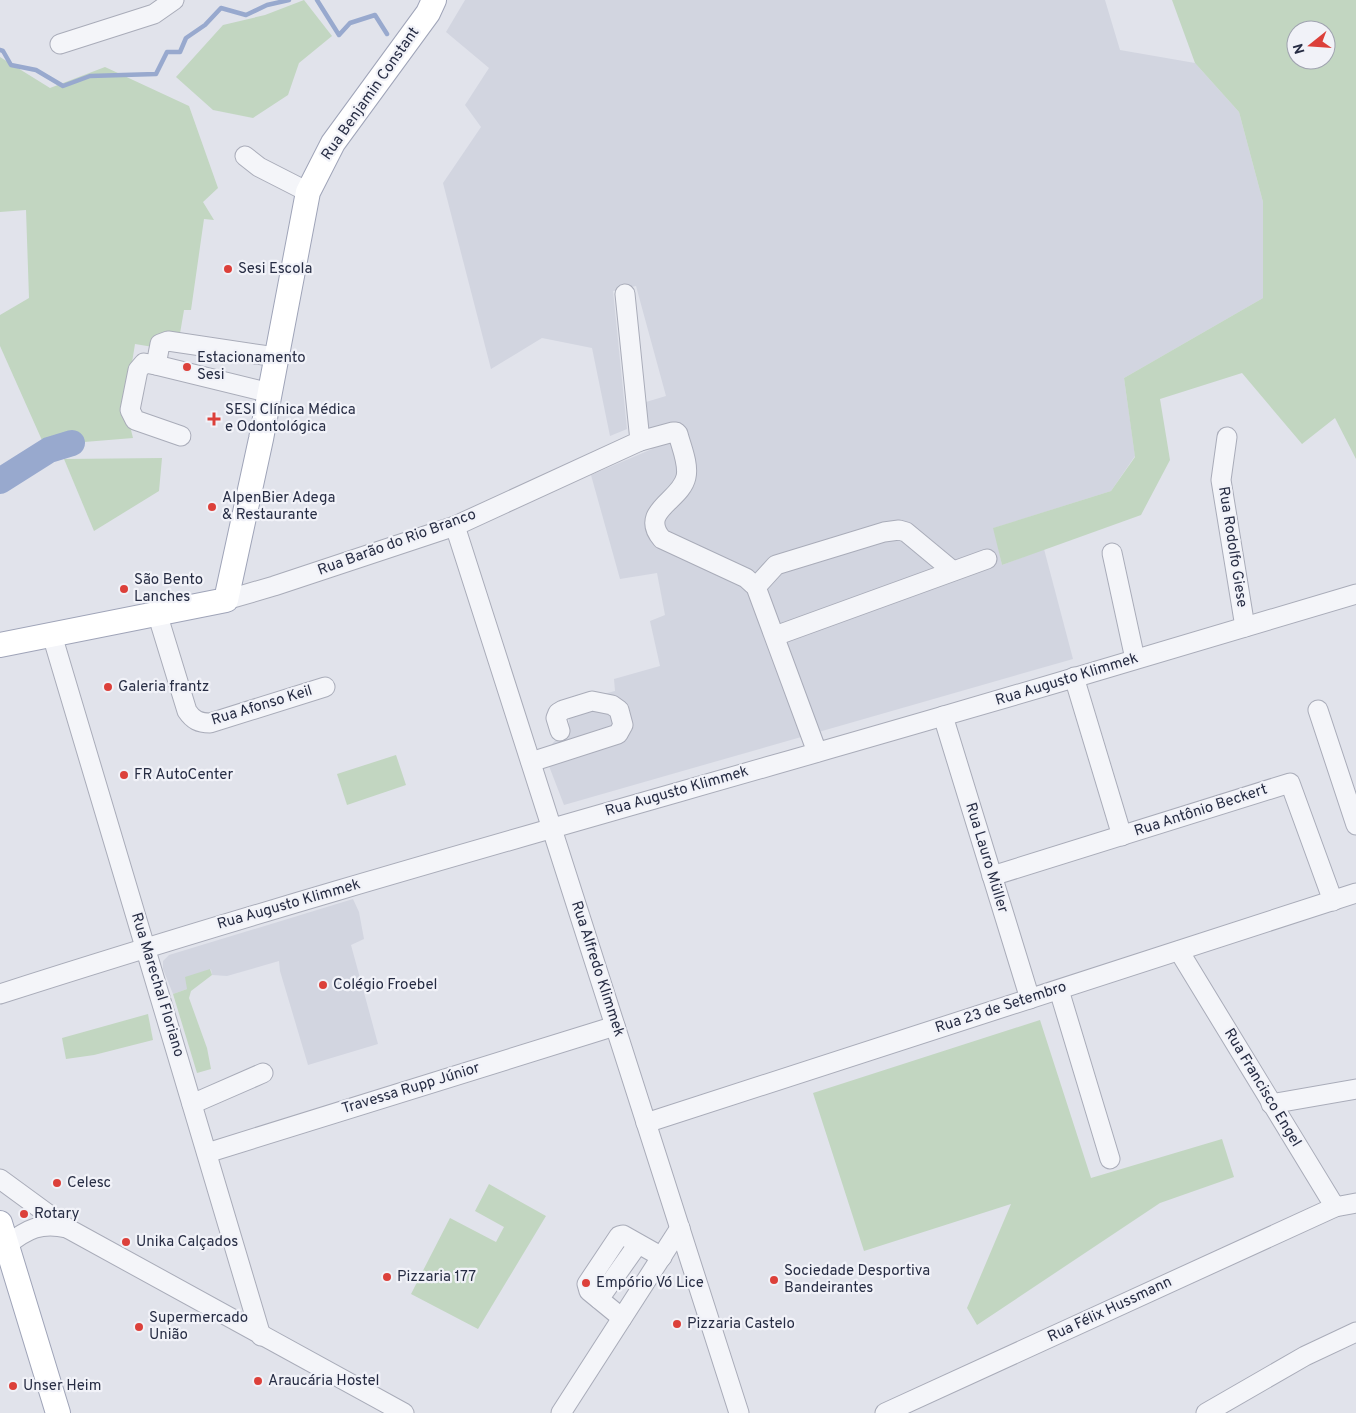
<svg xmlns="http://www.w3.org/2000/svg" width="1356" height="1413" viewBox="0 0 1356 1413" font-family="Overpass,sans-serif">
	<style>
		.built { fill: #d2d5e0 }
		.green { fill: #c2d6c1; fill-rule: evenodd }
		.lines { fill: none; stroke-linecap: round; stroke-linejoin: round }
		.stream { stroke: #98a9ce; stroke-width: 4.5 }
		.river { stroke: #98a9ce; stroke-width: 26 }
		.minor-casing { stroke: #a9acb9; stroke-width: 21 }
		.major-casing { stroke: #9fa4b8; stroke-width: 26 }
		.minor { stroke: #f4f5f9; stroke-width: 19 }
		.major { stroke: #fff; stroke-width: 24 }
		.poi-dot { fill: #dc403a; stroke: #f1f2f8; stroke-width: 2 }
		.labels { text-anchor: middle; dominant-baseline: central; stroke-width: 4.5; stroke-linejoin: round; paint-order: stroke }
		.street-label { font-size: 15px; fill: #272d44; stroke: #f1f2f8 }
		.poi-label { font-size: 15px; fill: #272d44; stroke: #f1f2f8; text-anchor: start }
	</style>
	<rect width="100%" height="100%" fill="#e1e3eb"/>
	<!-- built -->
	<g class="built">
		<path d="M465,0H1105L1120,50L1195,63L1239,112L1263,202V298L1124,378L1135,456L1111,491L994,528L1002,565L1044,549L1073,659L564,805L544,753L569,725V703L615,691L614,679L660,666L650,621L665,615L657,573L620,579L591,475L652,449L636,405L666,396L636,286L613,291L627,429L610,436L592,348L542,338L491,369L443,183L481,127L465,105L489,68L446,32Z"/>
		<path d="M353,899L359,912L364,939L351,945L378,1044L308,1065L280,971L279,961L227,976L212,975L211,969L187,989L173,994L163,969V961L169,955Z"/>
	</g>
	<!-- green -->
	<g class="green">
		<path d="M304,0L332,36L299,63L288,95L253,118L213,110L176,77L223,25L265,15Z"/>
		<path d="M1172,0H1356V459L1335,418L1302,444L1242,373L1160,399L1170,460L1141,515L1002,565L993,528L1111,491L1135,457L1124,378L1263,298V202L1239,112L1195,63ZM1296,30H1326V60H1296Z"/>
		<path d="M0,57L50,88L105,67L189,106L218,188L203,202L214,220L204,219L191,310H184L177,351L135,344L125,406L133,438L72,443L45,447L0,346V315L29,298L26,210L0,212Z"/>
		<path d="M162,458L159,491L94,531L64,459Z"/>
		<path d="M396,755L406,785L347,805L337,774Z"/>
		<path d="M210,969L212,975L191,991L189,998L207,1048L211,1069L197,1073L173,994L187,989L185,977Z"/>
		<path d="M148,1014L153,1040L94,1055L66,1059L62,1038Z"/>
		<path d="M1040,1020L1091,1178L1222,1139L1234,1177L1160,1203L977,1325L967,1308L1011,1204L864,1251L813,1093Z"/>
		<path d="M489,1184L546,1216L478,1329L411,1294L450,1218L496,1242L504,1227L475,1211Z"/>
	</g>
	<g class="lines">
		<!-- stream -->
		<g class="stream">
			<path d="M317,0L339,35L350,23L375,15L387,34"/>
			<path d="M0,50L3,51L11,65L36,70L63,86L90,76L156,74L167,52H180L186,38L205,25L221,8L246,15L267,5L289,0"/>
		</g>
		<!-- river -->
		<path class="river" d="M0,481L49,450L72,443"/>
		<defs>
			<g id="minor">
				<path d="M60,44L154,14L174,0"/>
				<path d="M245,156L259,167L308,192"/>
				<path d="M156,365L144,363L138,370L130,410L135,420L181,436"/>
				<path d="M270,393L156,365L160,344L168,341L276,357"/>
				<path d="M1227,437L1221,480L1245,627"/>
				<path d="M640,441L673,432H676L678,434C681,446 689,464 686,477C681,501 638,511 662,539L746,578L756,587L817,752"/>
				<path d="M455,526L739,1413"/>
				<path d="M1112,553L1135,659"/>
				<path d="M756,587L776,565L884,532L899,530L906,532L953,571"/>
				<path d="M226,600L274,586L455,526L640,441L625,294"/>
				<path d="M157,613L187,711C193,720 199,723 210,723L325,687"/>
				<path d="M52,635L261,1336"/>
				<path d="M775,636L987,559"/>
				<path d="M1074,677L1122,836"/>
				<path d="M1318,710L1356,825"/>
				<path d="M943,716L1030,999"/>
				<path d="M531,762L618,734L623,725L619,710L612,705L592,701L563,710L558,713L556,718L560,731"/>
				<path d="M992,876L1290,783L1333,901"/>
				<path d="M1179,951L1335,1207L1356,1203"/>
				<path d="M1059,990L1110,1159"/>
				<path d="M0,994C311,894 627,808 940,717C1079,677 1218,635 1356,594"/>
				<path d="M192,1104L263,1073"/>
				<path d="M1271,1104L1356,1089"/>
				<path d="M646,1123L1356,893"/>
				<path d="M207,1153L615,1026"/>
				<path d="M0,1179L67,1228L404,1413"/>
				<path d="M7,1245C27,1229 41,1222 67,1228"/>
				<path d="M599,1299L638,1244"/>
				<path d="M622,1318L589,1291L587,1284L619,1236L623,1235L662,1257"/>
				<path d="M561,1413L680,1228"/>
				<path d="M885,1413L1335,1207"/>
				<path d="M1206,1413L1305,1356L1356,1332"/>
			</g>
			<g id="major">
				<path d="M0,645L226,600L261,439L308,192L333,143L428,13L434,0"/>
				<path d="M0,1223L58,1413"/>
			</g>
		</defs>
		<!-- minor casing -->
		<use href="#minor" class="minor-casing"/>
		<!-- major casing -->
		<use href="#major" class="major-casing"/>
		<!-- minor -->
		<use href="#minor" class="minor"/>
		<!-- major -->
		<use href="#major" class="major"/>
	</g>
	<!-- markers -->
	<g class="poi-dot">
		<circle cx="228" cy="269" r="5"/>
		<circle cx="187" cy="367" r="5"/>
		<path d="M211.5 411.5h5v5h5v5h-5v5h-5v-5h-5v-5h5z"/>
		<circle cx="212" cy="507" r="5"/>
		<circle cx="124" cy="589" r="5"/>
		<circle cx="108" cy="687" r="5"/>
		<circle cx="124" cy="775" r="5"/>
		<circle cx="323" cy="985" r="5"/>
		<circle cx="57" cy="1183" r="5"/>
		<circle cx="24" cy="1214" r="5"/>
		<circle cx="126" cy="1242" r="5"/>
		<circle cx="387" cy="1277" r="5"/>
		<circle cx="774" cy="1280" r="5"/>
		<circle cx="586" cy="1283" r="5"/>
		<circle cx="677" cy="1324" r="5"/>
		<circle cx="139" cy="1327" r="5"/>
		<circle cx="258" cy="1381" r="5"/>
		<circle cx="13" cy="1386" r="5"/>
	</g>
	<g class="labels">
		<!-- street labels -->
		<g class="street-label">
			<text transform="translate(371 94) rotate(-55)">Rua Benjamin Constant</text>
			<text transform="translate(397 543) rotate(-20)">Rua Barão do Rio Branco</text>
			<text transform="translate(1232 547) rotate(81)">Rua Rodolfo Giese</text>
			<text transform="translate(1067 680) rotate(-17)">Rua Augusto Klimmek</text>
			<text transform="translate(262 706) rotate(-17)">Rua Afonso Keil</text>
			<text transform="translate(677 792) rotate(-16)">Rua Augusto Klimmek</text>
			<text transform="translate(1201 811) rotate(-18)">Rua Antônio Beckert</text>
			<text transform="translate(986 858) rotate(73)">Rua Lauro Müller</text>
			<text transform="translate(289 905) rotate(-16)">Rua Augusto Klimmek</text>
			<text transform="translate(597 969) rotate(72)">Rua Alfredo Klimmek</text>
			<text transform="translate(157 985) rotate(73)">Rua Marechal Floriano</text>
			<text transform="translate(1001 1008) rotate(-18)">Rua 23 de Setembro</text>
			<text transform="translate(1262 1088) rotate(59)">Rua Francisco Engel</text>
			<text transform="translate(411 1089) rotate(-17)">Travessa Rupp Júnior</text>
			<text transform="translate(1110 1310) rotate(-25)">Rua Félix Hussmann</text>
		</g>
		<!-- poi labels -->
		<g class="poi-label">
			<text x="238" y="269">Sesi Escola</text>
			<text x="197" y="358">Estacionamento<tspan x="197" dy="17">Sesi</tspan></text>
			<text x="225" y="410">SESI Clínica Médica<tspan x="225" dy="17">e Odontológica</tspan></text>
			<text x="222" y="498">AlpenBier Adega<tspan x="222" dy="17">&amp; Restaurante</tspan></text>
			<text x="134" y="580">São Bento<tspan x="134" dy="17">Lanches</tspan></text>
			<text x="118" y="687">Galeria frantz</text>
			<text x="134" y="775">FR AutoCenter</text>
			<text x="333" y="985">Colégio Froebel</text>
			<text x="67" y="1183">Celesc</text>
			<text x="34" y="1214">Rotary</text>
			<text x="136" y="1242">Unika Calçados</text>
			<text x="784" y="1271">Sociedade Desportiva<tspan x="784" dy="17">Bandeirantes</tspan></text>
			<text x="397" y="1277">Pizzaria 177</text>
			<text x="596" y="1283">Empório Vó Lice</text>
			<text x="149" y="1318">Supermercado<tspan x="149" dy="17">União</tspan></text>
			<text x="687" y="1324">Pizzaria Castelo</text>
			<text x="268" y="1381">Araucária Hostel</text>
			<text x="23" y="1386">Unser Heim</text>
		</g>
	</g>
	<!-- north arrow -->
	<g transform="translate(1311 45) rotate(253)"><circle r="24" fill="#f1f2f8" stroke="#a0a3b0"/>
	<path d="M0-4L9 19L0 12L-9 19Z" fill="#dc403a"/>
	<text y="-8" font-size="14" font-weight="bold" text-anchor="middle" fill="#272d44">N</text>
	</g>
</svg>
